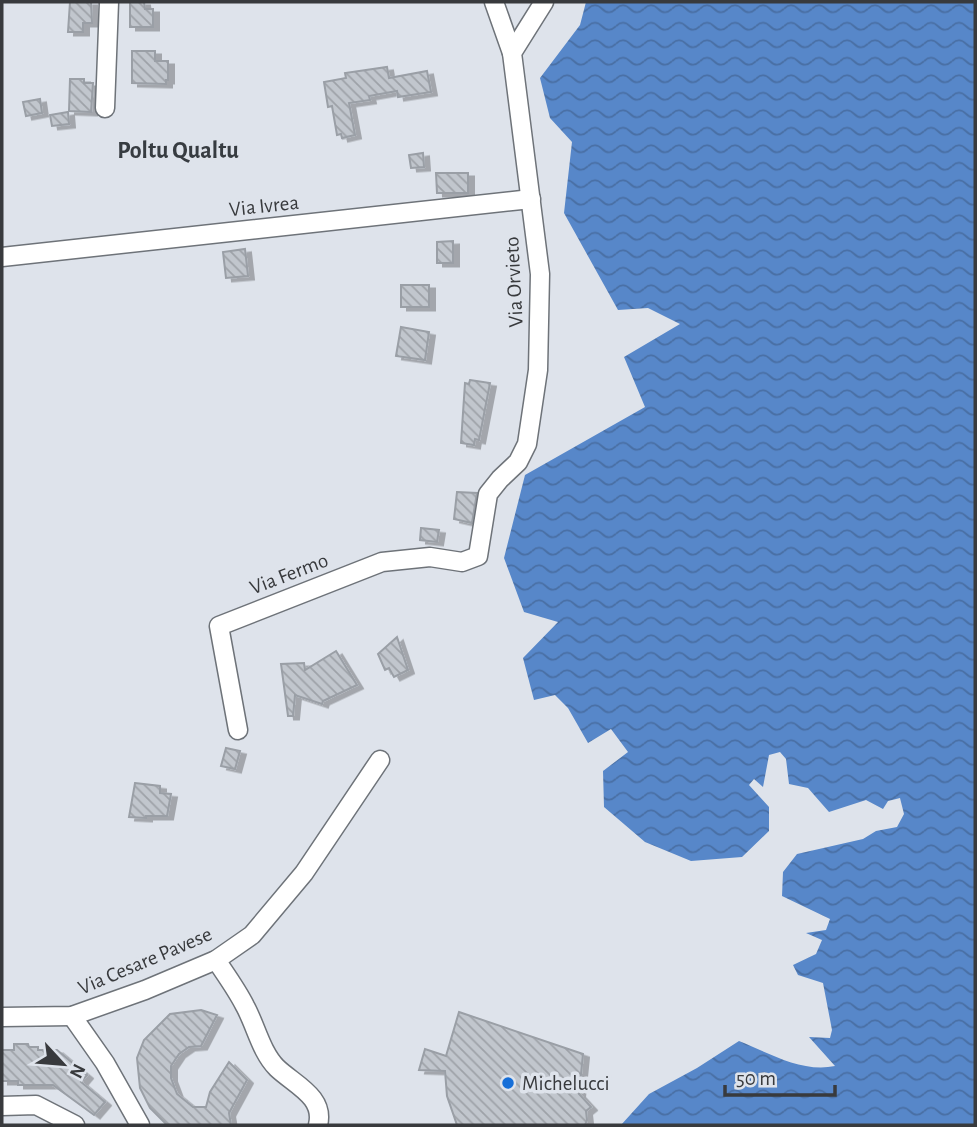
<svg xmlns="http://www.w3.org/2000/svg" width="977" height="1127" viewBox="0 0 977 1127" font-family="'Alegreya Sans',sans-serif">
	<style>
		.water { fill: url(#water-waves) }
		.building { fill: url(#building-back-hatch); stroke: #9a9fa6; stroke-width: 2; filter: url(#shadow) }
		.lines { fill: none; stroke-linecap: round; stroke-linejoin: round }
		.street-casing { stroke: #6e7379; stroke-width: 21 }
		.street { stroke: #fff; stroke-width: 18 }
		.poi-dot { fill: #156ed8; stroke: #dee3eb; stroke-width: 2.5 }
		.labels { text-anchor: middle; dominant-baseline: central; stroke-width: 7; stroke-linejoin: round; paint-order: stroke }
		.street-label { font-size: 21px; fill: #383a3d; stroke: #dee3eb }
		.poi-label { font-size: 21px; fill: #383a3d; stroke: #dee3eb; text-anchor: start }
		.quarter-label { font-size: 24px; font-weight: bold; fill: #373c41; stroke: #dee3eb }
	</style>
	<defs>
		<pattern id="water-waves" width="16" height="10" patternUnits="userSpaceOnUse" patternTransform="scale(1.75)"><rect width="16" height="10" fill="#5787c9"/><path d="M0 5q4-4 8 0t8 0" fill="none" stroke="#496fa4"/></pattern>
		<pattern id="building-back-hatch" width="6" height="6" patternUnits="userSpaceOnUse" patternTransform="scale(1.75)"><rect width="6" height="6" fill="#c1c6cd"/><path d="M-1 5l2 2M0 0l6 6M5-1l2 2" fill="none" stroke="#9ea2a8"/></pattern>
		<filter id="shadow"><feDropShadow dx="6" dy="3.5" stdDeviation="0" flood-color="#0004"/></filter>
	</defs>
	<rect width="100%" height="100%" fill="#dee3eb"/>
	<!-- water -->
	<path class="water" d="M586,2H975V1125H621L649,1094L697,1068L739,1041C769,1053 802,1073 835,1066L809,1037L830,1038L832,1030L823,983L798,975L793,965L816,954L822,940L806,933L826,930L830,919L782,896L783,872L797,854L863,839L876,831L897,827L904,814L900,798L888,801L883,809L866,800L829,812L808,788L789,784L786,759L780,752L769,755L763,787L754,779L749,785L769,807V831L742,857L691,861L645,842L604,807L603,771L628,752L611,729L588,743L568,708L555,695L534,700L523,658L558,622L524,612L504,558L525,475L645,407L624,357L680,324L648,308L618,310L564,213L572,142L550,118L540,78L580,25Z"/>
	<!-- building -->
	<g class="building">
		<path d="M70,2H91L92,23H83V32H68Z"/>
		<path d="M130,2H144L145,9H153V27H130Z"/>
		<path d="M132,51H155V61H168V80H166V84L132,83Z"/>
		<path d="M387,67L389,78L427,71L431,92L398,97L397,91L369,96L370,100L349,103L355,135L342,138L341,134L337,135L332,106L328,107L324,82L346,78L345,73Z"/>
		<path d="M70,79H84V83H93L91,112L69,111Z"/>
		<path d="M40,99L42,113L26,116L23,102Z"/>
		<path d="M68,112L69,124L52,126L50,115Z"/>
		<path d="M423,153L424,167L411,168L409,155Z"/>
		<path d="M436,173H468V193H437Z"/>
		<path d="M453,241V263H437V242Z"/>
		<path d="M245,249L248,276L226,278L223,252Z"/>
		<rect x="401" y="285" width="28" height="22"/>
		<path d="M401,327L429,332L425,360L396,356Z"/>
		<path d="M470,380L490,383L479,440L475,439L474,445L461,443L465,383L469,384Z"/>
		<path d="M457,492L477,493L472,523L454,519Z"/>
		<path d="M421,528L439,530L437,542L420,540Z"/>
		<path d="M397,637L408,670L394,677L389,668L385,670L378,654Z"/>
		<path d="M336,651L357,685L323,701L322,704L295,695L293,716H288L281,664L304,663L305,670Z"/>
		<path d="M226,748L240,751L235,769L221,766Z"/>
		<path d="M135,783L160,786V793L171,794L167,816H146V818L129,817Z"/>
		<path d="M201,1010L217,1015L201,1046L189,1047L179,1054L171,1066V1078L177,1094L193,1107H206L210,1092L229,1062L247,1080L229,1113L231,1125H167L150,1108L140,1088L137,1058L144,1040L170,1014Z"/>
		<path d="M459,1012L583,1054L579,1094L591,1107L586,1111L587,1120L585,1125H457L447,1096L445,1071L419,1070L425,1049L446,1056Z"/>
		<path d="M14,1044H28L29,1047H38V1050H57L87,1075L81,1082L105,1102L94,1115L53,1085H18V1081H2V1050H14Z"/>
	</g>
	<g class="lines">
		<defs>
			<g id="street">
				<path d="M494,2L512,53"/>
				<path d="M105,108L109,2"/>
				<path d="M2,257L531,199"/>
				<path d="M238,730L219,626L382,562L430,557L462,562L478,556L488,494L500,479L518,462L527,444L538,370L540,274L512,53L544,2"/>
				<path d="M216,960C226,975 237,990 245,1006C256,1026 261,1052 277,1068C295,1085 325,1097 318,1125"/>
				<path d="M72,1016L105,1063L140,1125"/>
				<path d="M2,1017L72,1016L145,990L216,960L252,935L304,873L380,760"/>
				<path d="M2,1106L36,1105L75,1125"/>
			</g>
		</defs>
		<!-- street casing -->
		<use href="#street" class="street-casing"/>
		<!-- street -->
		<use href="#street" class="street"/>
	</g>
	<!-- markers -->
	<circle class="poi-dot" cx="508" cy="1083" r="7"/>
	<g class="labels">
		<!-- street labels -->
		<g class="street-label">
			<text transform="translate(264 206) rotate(-6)">Via Ivrea</text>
			<text transform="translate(514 282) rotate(-93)">Via Orvieto</text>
			<text transform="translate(289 574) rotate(-21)">Via Fermo</text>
			<text transform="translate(145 961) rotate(-23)">Via Cesare Pavese</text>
		</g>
		<!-- poi labels -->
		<g class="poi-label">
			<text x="522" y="1083">Michelucci</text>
		</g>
		<!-- quarter labels -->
		<g class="quarter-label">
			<text x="178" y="151">Poltu Qualtu</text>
		</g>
	</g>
	<!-- border -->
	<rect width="977" height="1127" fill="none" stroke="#383a3d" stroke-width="7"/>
	<!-- north arrow -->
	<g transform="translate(63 1064) rotate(116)" stroke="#dee3eb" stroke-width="5" paint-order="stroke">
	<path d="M0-5L12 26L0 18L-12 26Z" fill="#383a3d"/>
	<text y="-10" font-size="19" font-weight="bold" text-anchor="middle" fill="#383a3d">N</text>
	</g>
	<!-- scale -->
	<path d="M725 1085v10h110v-10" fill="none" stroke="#383a3d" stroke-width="3.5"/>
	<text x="736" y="1085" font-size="21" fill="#383a3d" stroke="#dee3eb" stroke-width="5" paint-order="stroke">50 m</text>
</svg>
